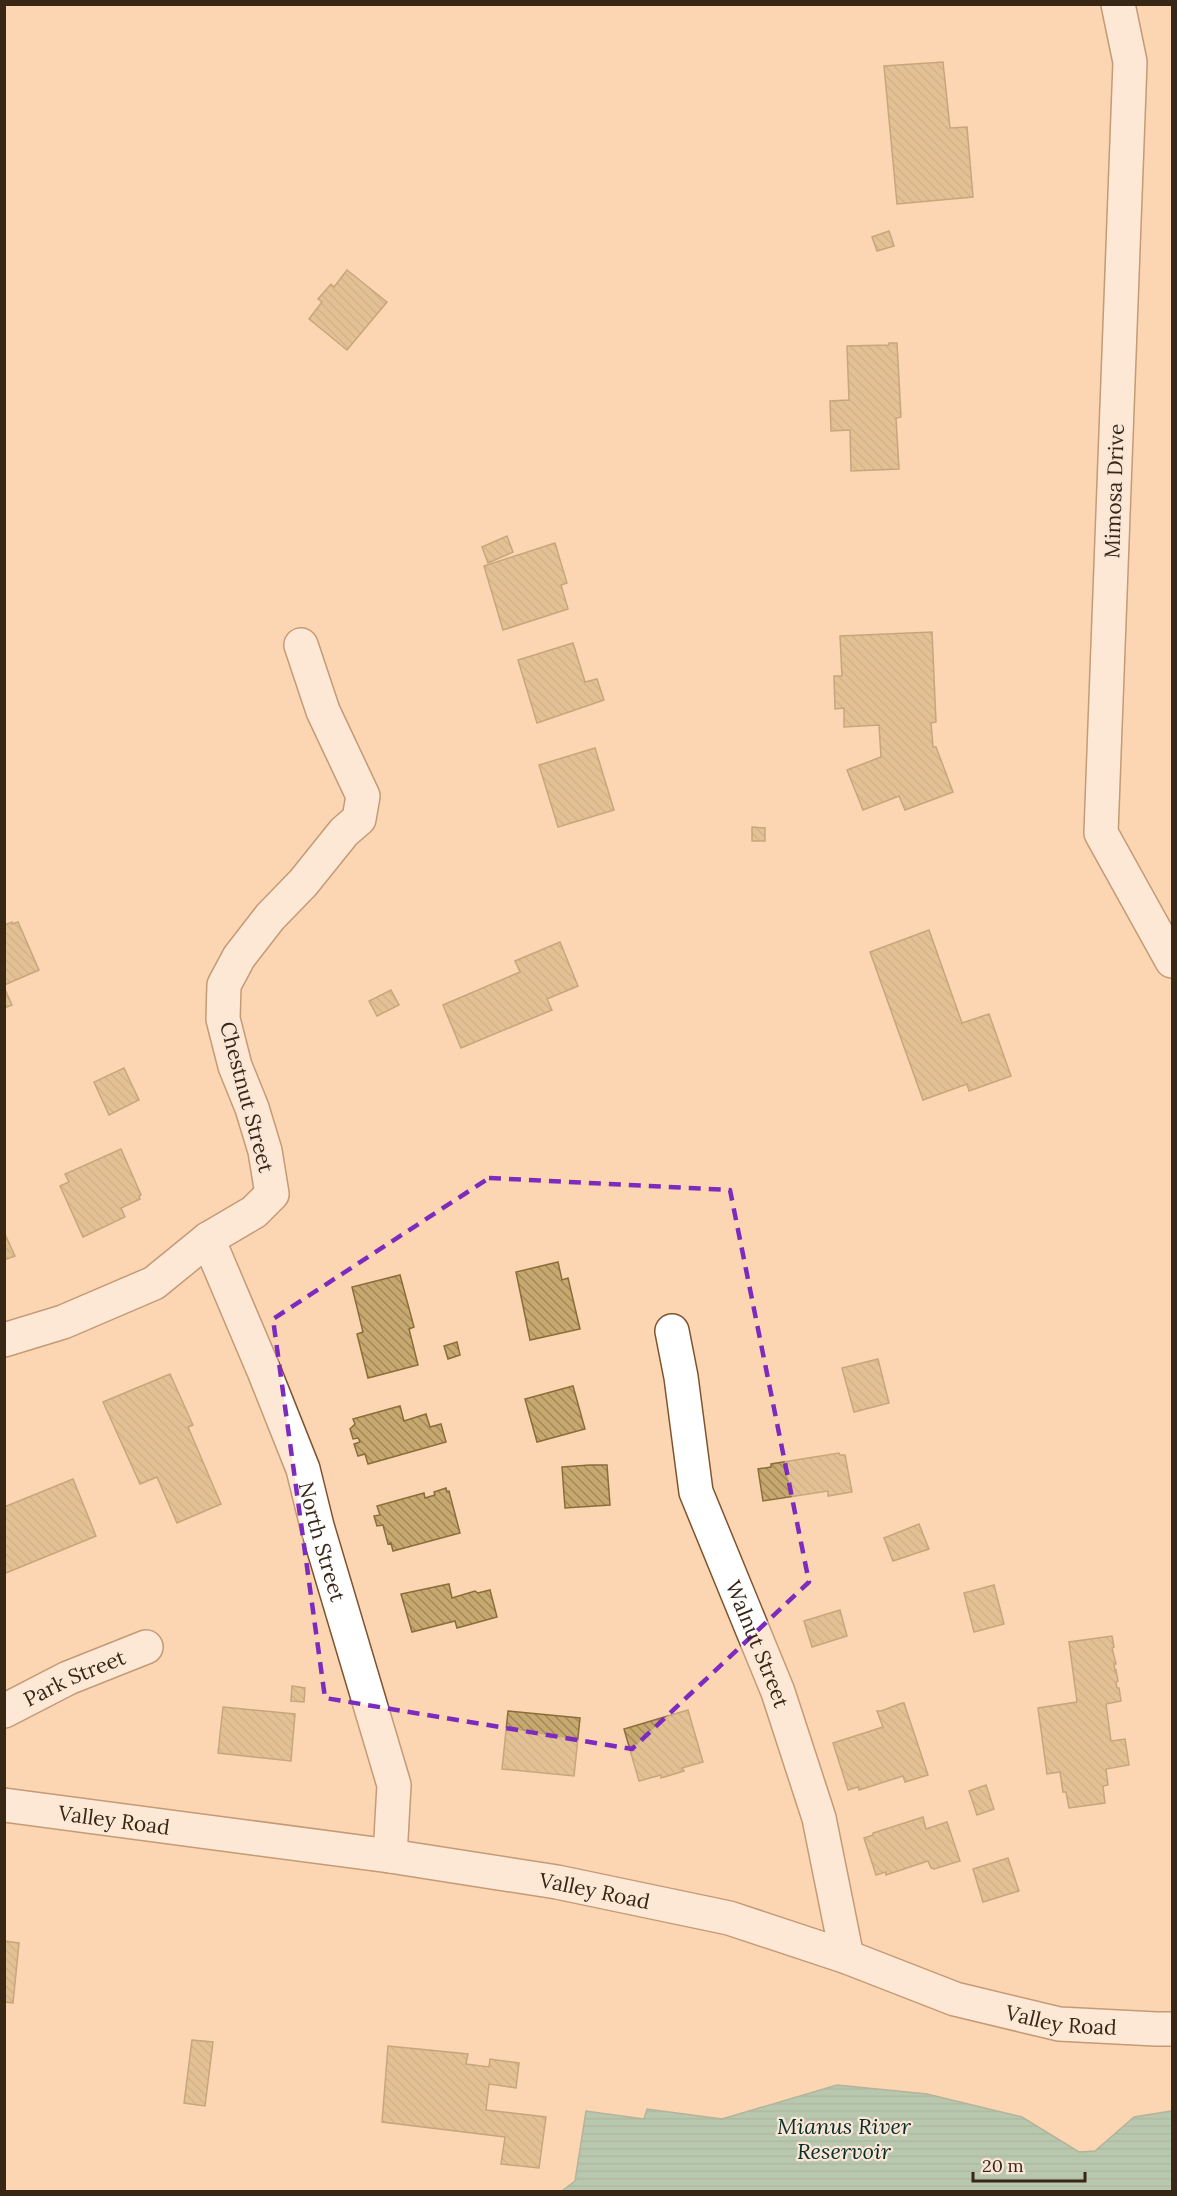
<svg xmlns="http://www.w3.org/2000/svg" width="1177" height="2196" viewBox="0 0 1177 2196" font-family="Lora,serif">
	<style>
		.water { fill: url(#water-rules); stroke: #598c7e; stroke-width: 1.5 }
		.building { fill: url(#building-back-hatch); stroke: #8a6e3a; stroke-width: 1.5 }
		.lines { fill: none; stroke-linecap: round; stroke-linejoin: round }
		.minor-casing { stroke: #7f542d; stroke-width: 36 }
		.tertiary-casing { stroke: #7f542d; stroke-width: 36 }
		.minor { stroke: #fff; stroke-width: 33 }
		.tertiary { stroke: #fff; stroke-width: 33 }
		.marked { fill: none; stroke: #7b2cbf; stroke-width: 4.5; stroke-dasharray: 12 8; stroke-linejoin: round }
		.labels { text-anchor: middle; dominant-baseline: central; stroke-width: 4.5; stroke-linejoin: round; paint-order: stroke }
		.street-label { font-size: 21px; fill: #392716; stroke: #fae6d6 }
		.water-label { font-size: 22px; font-style: italic; fill: #08302b; stroke: #fae6d6 }
	</style>
	<defs>
		<pattern id="water-rules" width="6" height="5" patternUnits="userSpaceOnUse" patternTransform="scale(1.5)"><rect width="6" height="5" fill="#67b8aa"/><path d="M0 2.5h6" fill="none" stroke="#569689"/></pattern>
		<pattern id="building-back-hatch" width="6" height="6" patternUnits="userSpaceOnUse" patternTransform="scale(1.5)"><rect width="6" height="6" fill="#c7a86f"/><path d="M-1 5l2 2M0 0l6 6M5-1l2 2" fill="none" stroke="#a3895a"/></pattern>
	</defs>
	<rect width="100%" height="100%" fill="#fcd5b3"/>
	<!-- water -->
	<path class="water" d="M837,2085L927,2094L1022,2117L1079,2152L1095,2151L1134,2117L1172,2111V2191H562L575,2181L586,2111L644,2119L647,2109L722,2119Z"/>
	<!-- building -->
	<g class="building">
		<path d="M943,62L950,128L967,127L973,197L897,204L884,66Z"/>
		<path d="M889,231L894,246L877,251L872,237Z"/>
		<path d="M347,270L387,302L347,350L309,319L322,302L318,299L331,284L334,287Z"/>
		<path d="M889,343H897L901,417L896,418L899,469L851,471L850,430L831,431L830,401L849,400L847,346L889,345Z"/>
		<path d="M507,536L513,552L488,563L482,547Z"/>
		<path d="M555,543L567,583L561,585L568,609L503,630L484,566Z"/>
		<path d="M932,632L936,722L931,723L933,747H936L953,792L905,810L899,796L863,810L847,770L881,757L879,725L844,727V708L835,709L834,676H842L840,636Z"/>
		<path d="M573,643L585,682L597,679L604,700L537,723L518,660Z"/>
		<path d="M595,748L614,810L558,827L539,765Z"/>
		<path d="M752,827L765,828V841H752Z"/>
		<path d="M12,922V924L18,922L39,970L4,985V925Z"/>
		<path d="M929,930L962,1023L989,1014L1011,1076L969,1091L967,1084L923,1100L870,952Z"/>
		<path d="M560,942L578,986L547,999L552,1010L461,1048L443,1005L520,972L515,961Z"/>
		<path d="M4,987L12,1005L4,1008Z"/>
		<path d="M391,990L399,1005L377,1016L369,1001Z"/>
		<path d="M124,1068L139,1100L109,1115L94,1082Z"/>
		<path d="M121,1149L141,1195L139,1196L140,1199L121,1208L125,1217L83,1237L60,1186L69,1182L65,1174Z"/>
		<path d="M4,1232L15,1256L4,1260Z"/>
		<path d="M558,1262L562,1280L568,1278L580,1329L530,1340L516,1272Z"/>
		<path d="M400,1275L414,1327L409,1329L418,1365L368,1378L357,1334L363,1332L352,1287Z"/>
		<path d="M457,1342L460,1355L448,1359L444,1346Z"/>
		<path d="M878,1359L889,1403L854,1412L842,1368Z"/>
		<path d="M170,1374L193,1425L188,1427L221,1504L177,1523L157,1477L140,1484L103,1402Z"/>
		<path d="M573,1386L585,1429L537,1442L525,1399Z"/>
		<path d="M400,1406L404,1421L426,1414L430,1427L441,1424L446,1442L368,1464L365,1454L358,1456L354,1444L360,1442L358,1438L353,1439L350,1429L355,1424L353,1419Z"/>
		<path d="M839,1453L840,1455H845L852,1492L828,1496V1491L763,1501L758,1469L771,1467V1464Z"/>
		<path d="M590,1465H607L610,1505L565,1508L562,1467Z"/>
		<path d="M73,1479L96,1536L6,1573L4,1568V1507Z"/>
		<path d="M446,1488L447,1492L449,1491L460,1533L393,1551L391,1543L388,1544L383,1525L377,1526L374,1516L380,1515L377,1506L424,1493L425,1498L435,1495L434,1492Z"/>
		<path d="M919,1524L929,1549L893,1561L884,1538Z"/>
		<path d="M449,1584L452,1598L475,1591L478,1593L490,1590L497,1617L457,1628L455,1621L412,1632L401,1594Z"/>
		<path d="M994,1585L1004,1624L974,1632L964,1593Z"/>
		<path d="M840,1610L847,1636L812,1647L804,1621Z"/>
		<path d="M1112,1636L1114,1647L1112,1648L1116,1664H1114L1115,1671L1116,1670L1118,1681L1116,1682L1117,1688H1119L1121,1701L1106,1704L1111,1741L1125,1739L1129,1765L1106,1769L1108,1785L1103,1786L1105,1803L1069,1808L1066,1792H1063L1060,1772L1047,1774L1038,1708L1077,1702L1069,1642Z"/>
		<path d="M292,1686L305,1688L304,1702L291,1701Z"/>
		<path d="M902,1703H904L928,1775L905,1782L903,1776L859,1790L858,1787L848,1790L833,1743L883,1727L877,1711H881Z"/>
		<path d="M223,1707L295,1714L291,1761L218,1753Z"/>
		<path d="M688,1710L703,1762L682,1768L684,1771L661,1778V1775L639,1781L624,1729Z"/>
		<path d="M508,1711L580,1718L574,1776L502,1769Z"/>
		<path d="M986,1785L994,1809L977,1815L969,1791Z"/>
		<path d="M923,1817L926,1829L947,1822L960,1861L934,1869L931,1868L928,1861L886,1875V1872L876,1875L864,1838L873,1835V1833Z"/>
		<path d="M1008,1858L1019,1891L983,1902L973,1869Z"/>
		<path d="M4,1941L19,1943L13,2003L4,2002Z"/>
		<path d="M192,2040L213,2042L205,2106L184,2103Z"/>
		<path d="M388,2046L468,2054L466,2064L489,2067L490,2059L519,2063L516,2088L489,2084L486,2110L546,2117L539,2168L501,2164L505,2137L382,2122Z"/>
	</g>
	<g class="lines">
		<defs>
			<g id="minor">
				<path d="M1118,4L1130,62L1101,833L1172,961"/>
				<path id="s1" d="M208,1239L264,1371L303,1469L317,1526L394,1785L390,1856"/>
				<path id="s2" d="M672,1331L681,1377L696,1492L778,1692L819,1818L847,1957"/>
				<path d="M4,1340L63,1322L154,1283L208,1239L254,1212L272,1194L265,1151L252,1108L235,1066L223,1019L224,985L239,957L270,917L303,883L344,832L359,819L363,796L323,711L301,645"/>
				<path id="s3" d="M4,1711L68,1678L146,1647"/>
			</g>
			<g id="tertiary">
				<path id="s4" d="M4,1805L390,1856L557,1882L729,1918L847,1957L955,1999L1059,2024L1156,2029H1172"/>
			</g>
		</defs>
		<!-- minor casing -->
		<use href="#minor" class="minor-casing"/>
		<!-- tertiary casing -->
		<use href="#tertiary" class="tertiary-casing"/>
		<!-- minor -->
		<use href="#minor" class="minor"/>
		<!-- tertiary -->
		<use href="#tertiary" class="tertiary"/>
	</g>
	<!-- marked area -->
	<path d="M0 0H1177V2196H0ZM489,1178L730,1190L809,1582L632,1749L325,1698L273,1319Z" fill="#fcd5b3" fill-opacity=".55" fill-rule="evenodd"/>
	<path class="marked" d="M489,1178L730,1190L809,1582L632,1749L325,1698L273,1319Z"/>
	<g class="labels">
		<!-- street labels -->
		<g class="street-label">
			<text transform="translate(1114 491) rotate(-88)">Mimosa Drive</text>
			<text transform="translate(247 1097) rotate(75)">Chestnut Street</text>
			<text stroke="none"><textPath href="#s1" startOffset="324">North Street</textPath></text>
			<text stroke="none"><textPath href="#s2" startOffset="327">Walnut Street</textPath></text>
			<text stroke="none"><textPath href="#s3" startOffset="78">Park Street</textPath></text>
			<text stroke="none"><textPath href="#s4" startOffset="111">Valley Road</textPath></text>
			<text stroke="none"><textPath href="#s4" startOffset="597">Valley Road</textPath></text>
			<text stroke="none"><textPath href="#s4" startOffset="1083">Valley Road</textPath></text>
		</g>
		<!-- water labels -->
		<g class="water-label">
			<text x="844" y="2126">Mianus River<tspan x="844" dy="25">Reservoir</tspan></text>
		</g>
	</g>
	<!-- border -->
	<rect width="1177" height="2196" fill="none" stroke="#392716" stroke-width="12"/>
	<!-- scale -->
	<path d="M973 2172v9h112v-9" fill="none" stroke="#392716" stroke-width="3"/>
	<text x="982" y="2172" font-size="18" fill="#392716" stroke="#fae6d6" stroke-width="4.5" paint-order="stroke">20 m</text>
</svg>
